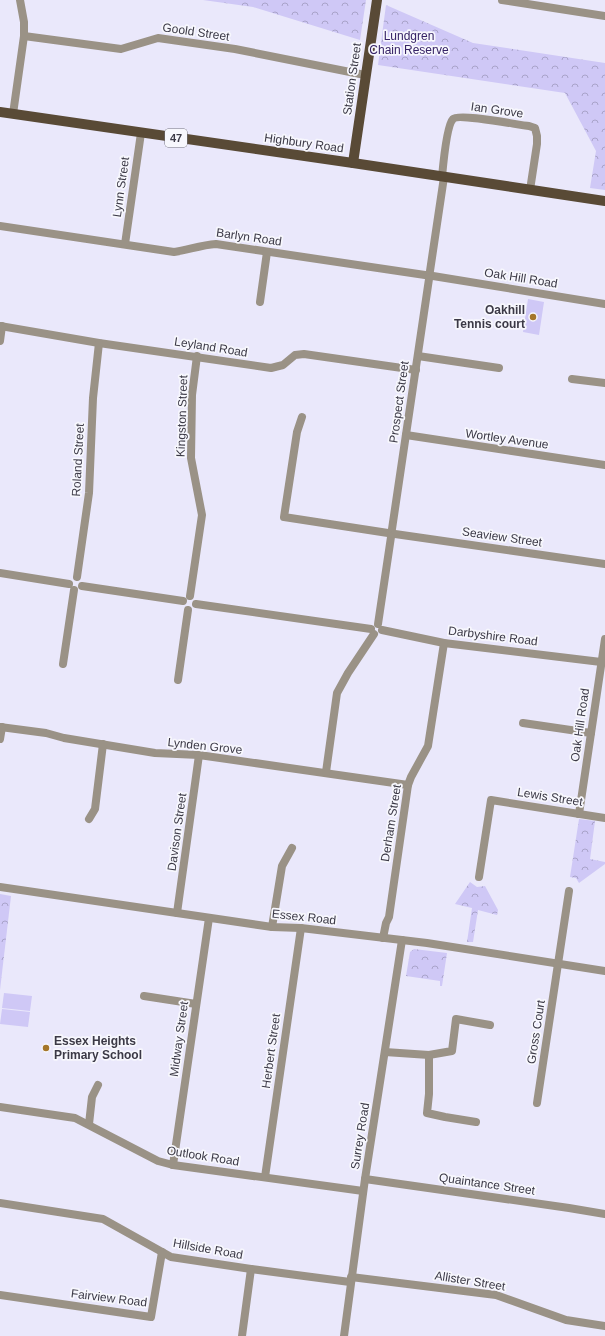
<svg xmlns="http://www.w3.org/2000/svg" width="605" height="1336" viewBox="0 0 605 1336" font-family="Arial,sans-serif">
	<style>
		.park { fill: url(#park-crowns) }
		.pitch { fill: #cfc8f6 }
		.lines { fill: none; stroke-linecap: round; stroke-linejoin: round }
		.minor { stroke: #9a9286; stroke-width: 8 }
		.major { stroke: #594a36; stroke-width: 10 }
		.poi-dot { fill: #a5762a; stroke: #f7f7fd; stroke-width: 1.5 }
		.labels { text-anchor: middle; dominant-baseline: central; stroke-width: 3.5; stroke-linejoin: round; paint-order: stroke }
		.shield { fill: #f7f7fd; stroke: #73727d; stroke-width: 1 }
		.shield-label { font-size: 11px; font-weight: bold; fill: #3b3946 }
		.street-label { font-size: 12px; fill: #3b3946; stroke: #f7f7fd }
		.park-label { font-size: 12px; fill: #362366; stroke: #f7f7fd }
		.poi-label { font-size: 12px; font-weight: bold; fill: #3b3946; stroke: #f7f7fd; text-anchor: end }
	</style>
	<defs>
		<pattern id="park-crowns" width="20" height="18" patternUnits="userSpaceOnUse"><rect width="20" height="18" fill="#cfc8f6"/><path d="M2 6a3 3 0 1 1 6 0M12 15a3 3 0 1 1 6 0" fill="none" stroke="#a9a3c9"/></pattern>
	</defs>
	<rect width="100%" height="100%" fill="#eae8fb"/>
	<!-- park -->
	<g class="park">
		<path d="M203,0H366L360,40L253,7Z"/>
		<path d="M386,5L473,43L605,63V190L590,188L596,151L565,93L378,65Z"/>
		<path d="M579,819L595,821L590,859L605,862V864L579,883L576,878L570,877Z"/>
		<path d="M470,882L477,887L485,886L498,910L497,915L478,910L473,942H467L472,908L455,904Z"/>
		<path d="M0,894L11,896L0,990Z"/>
		<path d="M414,949L447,953L442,986H440V981L406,976L410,952Z"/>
	</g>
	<!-- pitch -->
	<g class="pitch">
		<path d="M528,299L544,302L539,335L523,332Z"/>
		<path d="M4,993L32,996L30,1011L2,1008Z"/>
		<path d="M2,1009L30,1012L28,1027L0,1024Z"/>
	</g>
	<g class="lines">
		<!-- minor -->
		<g class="minor">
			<path d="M502,0L605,16"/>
			<path d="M24,36L121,49L158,38L235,49L365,75"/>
			<path d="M13,114L24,36V22L20,0"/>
			<path d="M442,177C443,166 447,125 453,119C458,113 518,125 529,126L535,128L537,136V144L530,190"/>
			<path d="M0,226L174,252C188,250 201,245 216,244L425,275"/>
			<path d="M125,244L141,133"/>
			<path d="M430,271L444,177"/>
			<path d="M433,276L605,304"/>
			<path d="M260,302L267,252"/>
			<path d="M0,326L99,343L271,368L283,365L295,355L304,354L416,370"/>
			<path d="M0,341L2,326"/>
			<path d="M418,356L499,368"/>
			<path d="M572,379L605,383"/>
			<path d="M302,417L297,432L284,517L388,533"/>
			<path d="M406,435L605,465"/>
			<path d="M392,529L429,279"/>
			<path d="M395,534L605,564"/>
			<path d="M0,573L69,584"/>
			<path d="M77,577L89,493L93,398L99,343"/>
			<path d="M82,586L183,601"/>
			<path d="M190,596L202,515L191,458L192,395L197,356"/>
			<path d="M196,604L371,629"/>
			<path d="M378,624L391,537"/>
			<path d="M382,630L444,643L601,662"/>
			<path d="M63,664L74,590"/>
			<path d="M178,680L188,610"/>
			<path d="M523,723L591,733"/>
			<path d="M0,727L46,733L64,738L155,753L199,755L408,785"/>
			<path d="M0,739L2,727"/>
			<path d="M326,772L337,693L348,673L374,634"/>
			<path d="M579,814L605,639"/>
			<path d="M89,819L95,809L103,744"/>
			<path d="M479,877L491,800L605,818"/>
			<path d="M0,887L272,927L301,928L427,943L605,971"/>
			<path d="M177,913L199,755"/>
			<path d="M272,927L282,866L292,848"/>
			<path d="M383,938L386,923L389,917L408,785L411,777L428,746L444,643"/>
			<path d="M144,996L196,1004"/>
			<path d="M385,1052L429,1055"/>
			<path d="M537,1103L569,891"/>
			<path d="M0,1107L75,1118L158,1161L173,1165L363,1191"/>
			<path d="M476,1122L445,1117L427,1113L429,1094V1055L452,1051L456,1019L490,1025"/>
			<path d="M89,1124L92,1097L98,1085"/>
			<path d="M173,1165L209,918"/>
			<path d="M265,1177L301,928"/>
			<path d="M365,1179L569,1208L605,1214"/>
			<path d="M0,1203L103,1219L171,1257L251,1269L350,1282"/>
			<path d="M351,1277L496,1295L566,1320L605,1326"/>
			<path d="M0,1295L151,1317L162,1252"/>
			<path d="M242,1336L251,1269"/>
			<path d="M344,1336L365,1179L402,940"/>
		</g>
		<!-- major -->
		<g class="major">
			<path d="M0,112L353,163L605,201"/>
			<path d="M353,163L377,0"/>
		</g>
	</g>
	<!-- markers -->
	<g class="poi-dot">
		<circle cx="533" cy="317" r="4"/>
		<circle cx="46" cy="1048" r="4"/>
	</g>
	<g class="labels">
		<!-- shield labels -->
		<rect class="shield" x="165" y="129" width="22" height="18" rx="3"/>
		<g class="shield-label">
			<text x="176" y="138">47</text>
		</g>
		<!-- street labels -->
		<g class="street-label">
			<text transform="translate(196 32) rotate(8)">Goold Street</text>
			<text transform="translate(352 79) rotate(-82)">Station Street</text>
			<text transform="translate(497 110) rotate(8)">Ian Grove</text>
			<text transform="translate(304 143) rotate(8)">Highbury Road</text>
			<text transform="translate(121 187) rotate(-82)">Lynn Street</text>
			<text transform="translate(249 237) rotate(8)">Barlyn Road</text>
			<text transform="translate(521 278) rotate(9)">Oak Hill Road</text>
			<text transform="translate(211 347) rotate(9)">Leyland Road</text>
			<text transform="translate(399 402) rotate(-82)">Prospect Street</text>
			<text transform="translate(182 416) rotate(-88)">Kingston Street</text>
			<text transform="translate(507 439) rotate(8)">Wortley Avenue</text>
			<text transform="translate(78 460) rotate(-87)">Roland Street</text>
			<text transform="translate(502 537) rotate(8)">Seaview Street</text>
			<text transform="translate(493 636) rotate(7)">Darbyshire Road</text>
			<text transform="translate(580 725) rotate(-82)">Oak Hill Road</text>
			<text transform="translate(205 746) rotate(6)">Lynden Grove</text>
			<text transform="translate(550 797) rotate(9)">Lewis Street</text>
			<text transform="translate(391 823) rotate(-81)">Derham Street</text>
			<text transform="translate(177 832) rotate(-82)">Davison Street</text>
			<text transform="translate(304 917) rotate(6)">Essex Road</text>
			<text transform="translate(536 1032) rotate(-81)">Gross Court</text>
			<text transform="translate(179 1039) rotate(-82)">Midway Street</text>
			<text transform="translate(271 1051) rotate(-82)">Herbert Street</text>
			<text transform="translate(360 1136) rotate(-81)">Surrey Road</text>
			<text transform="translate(203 1156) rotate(9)">Outlook Road</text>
			<text transform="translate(487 1184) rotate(8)">Quaintance Street</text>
			<text transform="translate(208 1249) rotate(10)">Hillside Road</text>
			<text transform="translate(470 1281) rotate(9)">Allister Street</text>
			<text transform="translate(109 1298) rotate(7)">Fairview Road</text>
		</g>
		<!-- park labels -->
		<g class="park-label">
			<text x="409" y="36">Lundgren<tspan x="409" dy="14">Chain Reserve</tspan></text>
		</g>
		<!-- poi labels -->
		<g class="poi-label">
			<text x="525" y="310">Oakhill<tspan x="525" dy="14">Tennis court</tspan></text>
			<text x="54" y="1041" text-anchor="start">Essex Heights<tspan x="54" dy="14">Primary School</tspan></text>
		</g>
	</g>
</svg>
